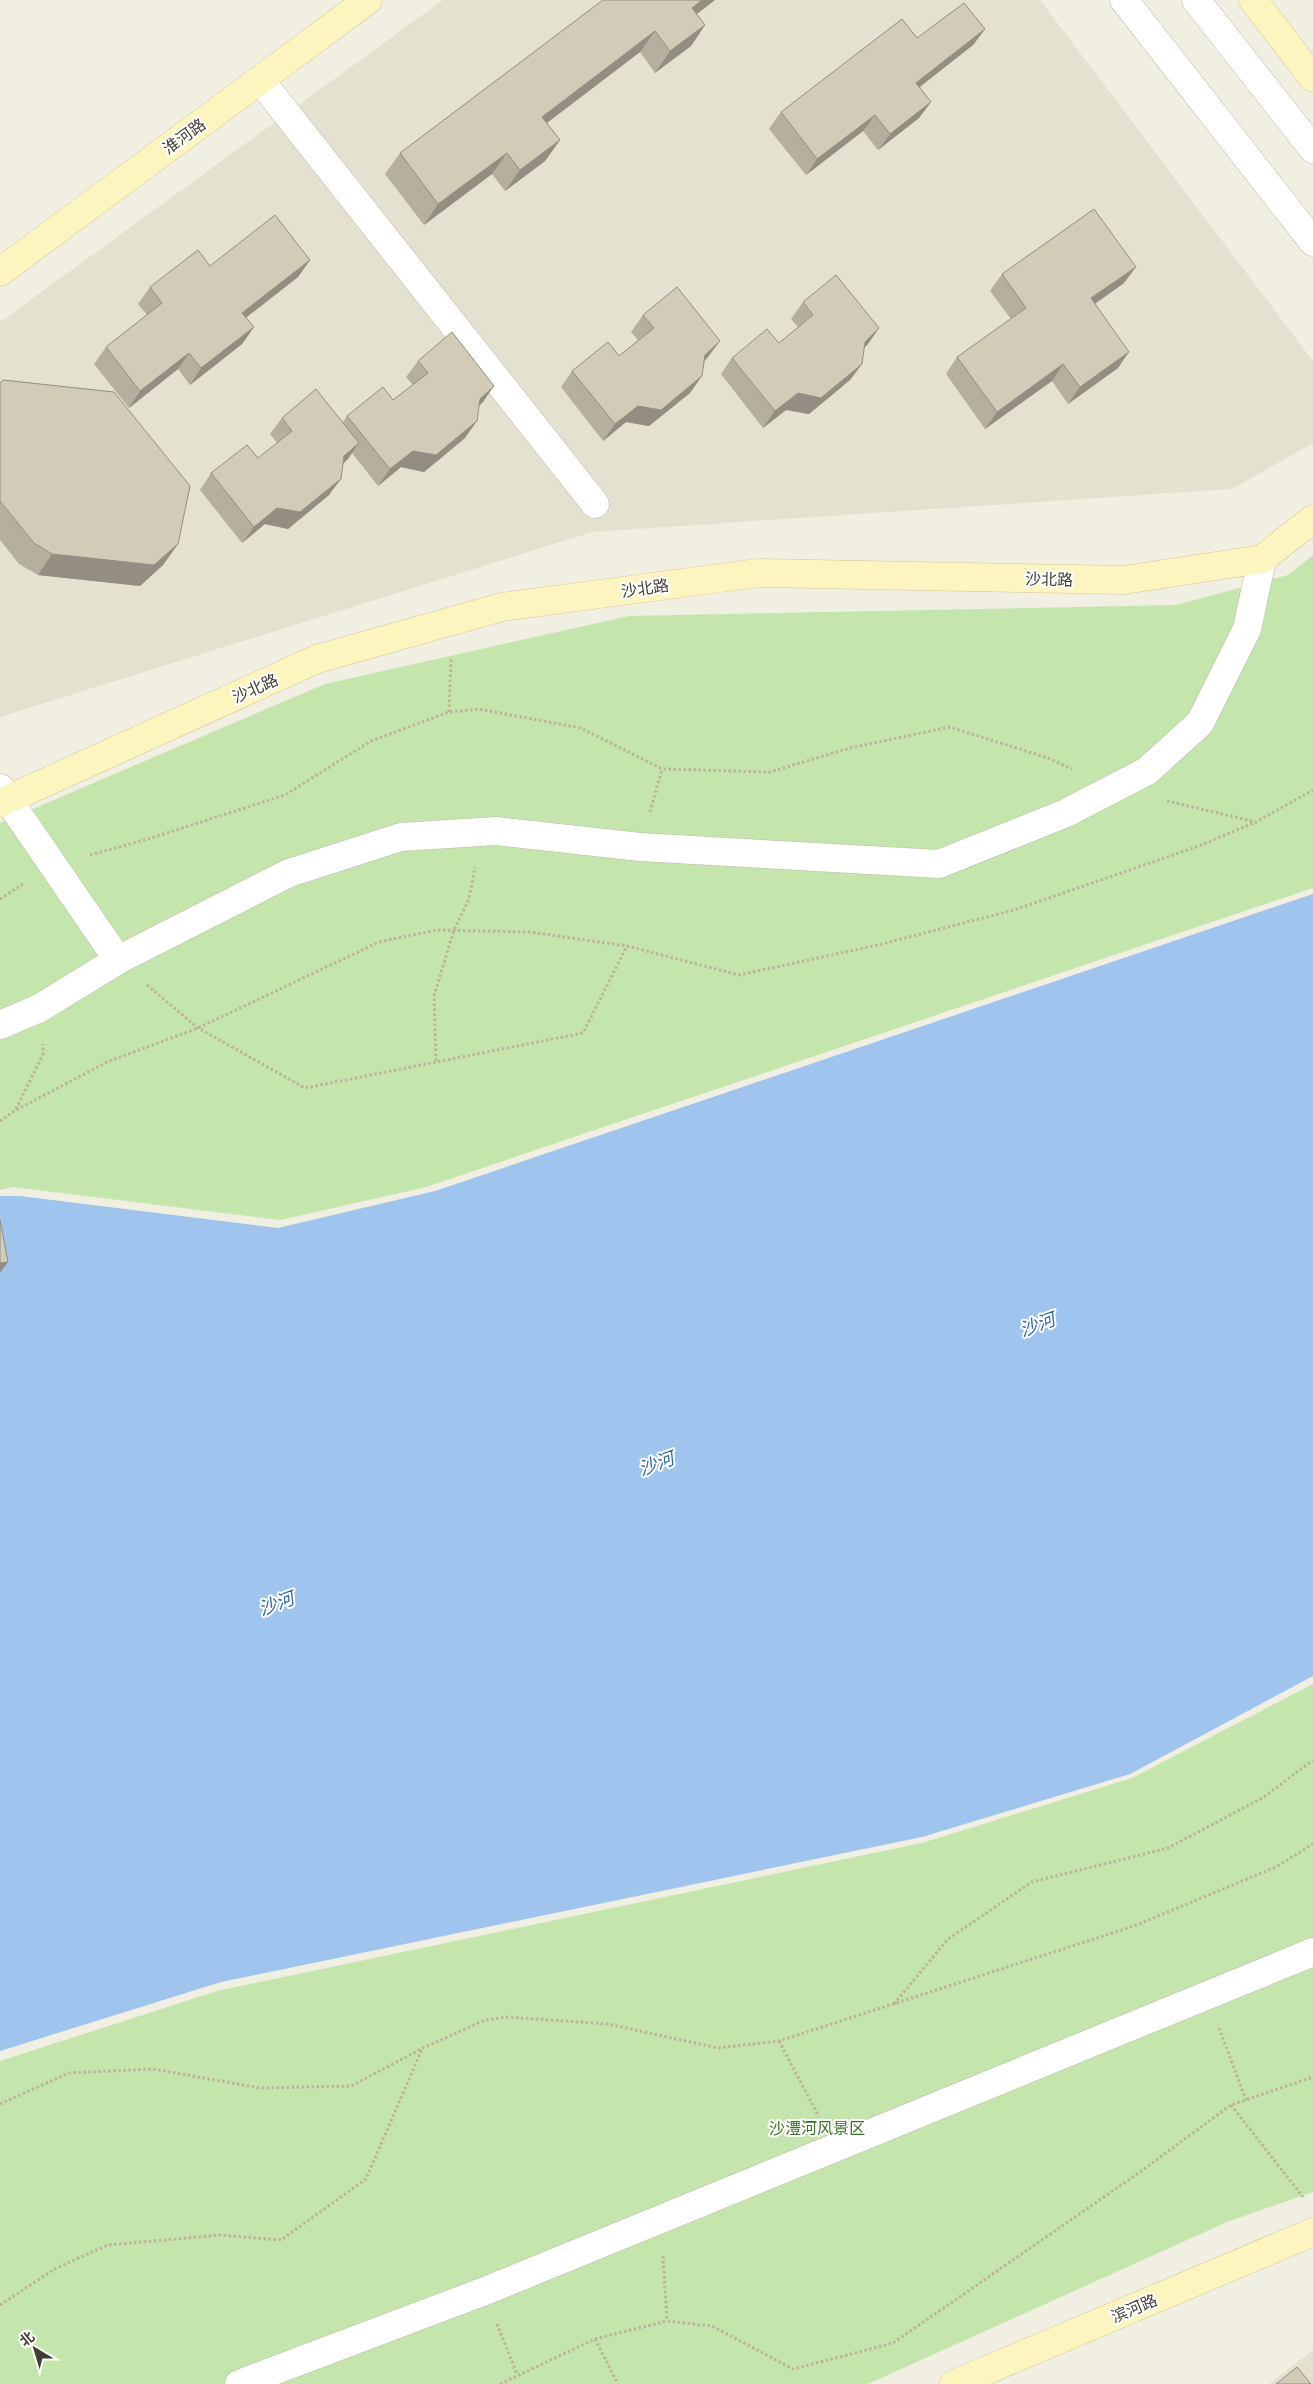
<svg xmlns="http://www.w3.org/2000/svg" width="1313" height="2384" viewBox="0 0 1313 2384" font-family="Manrope,'Noto Sans SC',sans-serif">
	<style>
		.residential { fill: #e5e1d1 }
		.green { fill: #c4e5ab }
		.water { fill: #9fc4ed }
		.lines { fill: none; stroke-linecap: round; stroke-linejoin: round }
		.street-casing { stroke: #bfbaa8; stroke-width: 29 }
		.secondary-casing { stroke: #d0c793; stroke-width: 29 }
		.path { stroke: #bdb497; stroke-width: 3; stroke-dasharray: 2.5 2.5; stroke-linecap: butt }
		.street { stroke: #fff; stroke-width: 28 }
		.secondary { stroke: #fdf5c0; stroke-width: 28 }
		.wall { fill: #b5af9e }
		.shaded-wall { fill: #938e81 }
		.building { fill: #d2cbb8; stroke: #938e81 }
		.labels { text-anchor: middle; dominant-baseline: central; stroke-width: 4; stroke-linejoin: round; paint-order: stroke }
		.street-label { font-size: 16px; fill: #423e33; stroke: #fff }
		.park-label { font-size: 16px; fill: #3c7129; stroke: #fff }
		.water-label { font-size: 18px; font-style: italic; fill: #3069aa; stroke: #fff }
	</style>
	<rect width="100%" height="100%" fill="#f1eee2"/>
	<!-- residential -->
	<g class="residential">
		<path d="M443,0H1040L1313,361V443L1232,489L592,532L0,717V322Z"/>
		<path d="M1313,2350V2384H1269Z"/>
	</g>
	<!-- green -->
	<g class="green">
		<path d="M1313,555V888L426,1187L280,1220L13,1187L0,1190V823L325,684L629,616L1176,605L1288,575Z"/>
		<path d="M1313,1684V2192L1227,2222L868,2384H0V2061L217,1991L922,1843L1132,1778Z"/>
	</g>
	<!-- water -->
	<path class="water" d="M1313,894V1676L1130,1774L922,1837L221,1982L0,2051V1196H20L278,1228L435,1191Z"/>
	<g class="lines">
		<defs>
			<g id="street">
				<path d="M1124,0L1313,242"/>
				<path d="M1196,0L1313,149"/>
				<path d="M260,80L595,504"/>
				<path d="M0,788L118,960"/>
				<path d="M0,1025L40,1008L118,960L289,873L401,837L496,831L640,847L939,864L1066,813L1147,771L1200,723L1247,629L1262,559"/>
				<path d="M239,2384L485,2291L1313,1952"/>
			</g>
			<g id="secondary">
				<path d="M1253,0L1313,78"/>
				<path d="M0,272L368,0"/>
				<path d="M0,803L317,659L502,607L758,573L1124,580L1262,559L1313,519"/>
				<path d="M954,2384L1313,2232"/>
			</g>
		</defs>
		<!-- street casing -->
		<use href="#street" class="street-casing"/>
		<!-- secondary casing -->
		<use href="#secondary" class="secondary-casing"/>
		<!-- path -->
		<g class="path">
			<path d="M449,712L451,658"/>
			<path d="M1167,801L1256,822L1313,790"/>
			<path d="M650,812L662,769"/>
			<path d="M90,855L148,839L285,795L371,741L449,712L479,709L581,728L662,769L770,772L850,748L950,727L1048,758L1072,769"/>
			<path d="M0,899L23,884"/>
			<path d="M147,985L198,1028L305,1088L583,1033L627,946"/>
			<path d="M436,1061L434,996L454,930L469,899L475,867"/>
			<path d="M16,1109L43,1054V1044"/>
			<path d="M0,1121L16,1110L107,1062L198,1028L379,942L436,930L530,932L627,946L739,975L878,945L1014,910L1199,846L1256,822"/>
			<path d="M894,2004L948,1939L1032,1882L1168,1848L1264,1797L1313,1760"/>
			<path d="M1219,2028L1246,2100"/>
			<path d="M779,2041L819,2117"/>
			<path d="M0,2104L69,2073L153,2069L260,2088L351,2086L423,2048L485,2020L507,2017L608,2024L718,2048L779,2041L1134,1926L1276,1867L1313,1844"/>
			<path d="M1231,2105L1303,2197"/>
			<path d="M663,2256L667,2321"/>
			<path d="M0,2305L56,2268L108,2245L220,2235L281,2240L366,2179L422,2049"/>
			<path d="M497,2324L517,2374"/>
			<path d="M595,2339L618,2384"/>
			<path d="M500,2384L595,2339L667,2321L712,2326L793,2369L893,2343L1140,2172L1231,2105L1313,2077"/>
		</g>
		<!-- street -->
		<use href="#street" class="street"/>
		<!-- secondary -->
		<use href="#secondary" class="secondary"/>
	</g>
	<!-- wall -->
	<g class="wall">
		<path d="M603,0H715L697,14L705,25L691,46L655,73L640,52L547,123L560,140L545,161L505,191L492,174L424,225L385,174L400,153Z"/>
		<path d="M985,29L973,45L920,87L931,102L919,118L878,150L863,131L806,175L769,129L781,112L917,38Z"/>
		<path d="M310,260L298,277L246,318L254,327L242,344L190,385L178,369L129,408L94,364L106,347L147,315L138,304L150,287L210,266Z"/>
		<path d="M1002,274L1124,283L1095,304L1118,368L1068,404L1052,381L985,429L946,374L957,357L1011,319L990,291Z"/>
		<path d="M803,302L868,344L864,348L862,364L850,380L809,414L786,410L763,428L721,374L732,358L779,343L798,327L791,319Z"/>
		<path d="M643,315L708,357L704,361L690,393L649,426L626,422L603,441L561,387L572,371L619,356L638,340L631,332Z"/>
		<path d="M418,361L483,402L479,406L465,438L424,472L401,467L378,486L352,453L347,460L343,463L329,495L288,529L265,524L242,543L200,490L211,473L258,458L277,443L270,434L282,418L342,423L347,416L393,400L413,385L406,377Z"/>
		<path d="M0,383L178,544L163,565L140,586L38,575L19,564L0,540Z"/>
	</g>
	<!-- shaded-wall -->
	<g class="shaded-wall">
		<path d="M702,0H715L677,29L692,8Z"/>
		<path d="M705,25L691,46L655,73L670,51Z"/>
		<path d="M985,29L973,45L904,99L916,83Z"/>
		<path d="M655,31L640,52L527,138L542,117Z"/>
		<path d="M931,102L919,118L878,150L890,134Z"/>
		<path d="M875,115L863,131L806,175L817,159Z"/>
		<path d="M560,140L545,161L505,191L520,170Z"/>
		<path d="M507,153L492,174L424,225L438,204Z"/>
		<path d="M310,260L298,277L231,329L242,313Z"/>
		<path d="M1136,267L1124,283L1080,314L1091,298Z"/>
		<path d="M254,327L242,344L190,385L201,368Z"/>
		<path d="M879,328L868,344L853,358L865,342Z"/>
		<path d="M720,341L708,357L694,371L705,355Z"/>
		<path d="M1129,352L1118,368L1068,404L1080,387Z"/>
		<path d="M189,353L178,369L129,408L140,391Z"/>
		<path d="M862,364L850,380L809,414L786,410L763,428L775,411L798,393Z"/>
		<path d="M1063,364L1052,381L985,429L997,412Z"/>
		<path d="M702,376L690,393L649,426L626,422L603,441L615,424L638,406Z"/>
		<path d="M494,386L483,402L468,416L480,399Z"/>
		<path d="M477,421L465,438L424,472L401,467L378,486L390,469L413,451Z"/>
		<path d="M359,443L347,460L332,473L344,456Z"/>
		<path d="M341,479L329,495L288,529L265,524L242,543L254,527L277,508Z"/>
		<path d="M178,544L163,565L140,586L38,575L52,554Z"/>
		<path d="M8,1262L0,1273V1263Z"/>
	</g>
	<!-- building -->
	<g class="building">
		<path d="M603,0H702L692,8L705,25L670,51L655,31L542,117L560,140L520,170L507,153L438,204L400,153Z"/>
		<path d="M964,3L985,29L916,83L931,102L890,134L875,115L817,159L781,112L902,19L917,38Z"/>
		<path d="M1094,209L1136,267L1091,298L1129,352L1080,387L1063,364L997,412L957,357L1026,308L1002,274Z"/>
		<path d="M275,215L310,260L242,313L254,327L201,368L189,353L140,391L106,347L162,303L150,287L198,250L210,266Z"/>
		<path d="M836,275L879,328L865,342L862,364L821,398L798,393L775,411L732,358L767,329L779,343L813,315L803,302Z"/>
		<path d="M677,287L720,341L705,355L702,376L661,410L638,406L615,424L572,371L608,342L619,356L654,328L643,315Z"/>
		<path d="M452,332L494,386L480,399L477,421L436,455L413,451L390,469L347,416L383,387L393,400L428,373L418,361Z"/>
		<path d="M3,380L114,392L190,486L178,544L154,565L52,554L34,543L0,501V383Z"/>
		<path d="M316,389L359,443L344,456L341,479L300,512L277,508L254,527L211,473L247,445L258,458L292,431L282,418Z"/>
		<path d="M0,1220L8,1262L0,1263Z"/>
		<path d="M1297,2367L1311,2384H1276Z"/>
	</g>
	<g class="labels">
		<!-- street labels -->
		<g class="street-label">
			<text transform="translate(184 136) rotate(-36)">淮河路</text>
			<text transform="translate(1049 579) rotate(1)">沙北路</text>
			<text transform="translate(645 588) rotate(-8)">沙北路</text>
			<text transform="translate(255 688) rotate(-24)">沙北路</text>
			<text transform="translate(1134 2308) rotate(-23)">滨河路</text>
		</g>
		<!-- park labels -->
		<g class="park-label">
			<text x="817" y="2128">沙澧河风景区</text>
		</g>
		<!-- water labels -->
		<g class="water-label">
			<text transform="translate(1037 1324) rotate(-20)">沙河</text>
			<text transform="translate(656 1463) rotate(-20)">沙河</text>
			<text transform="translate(276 1603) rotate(-20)">沙河</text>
		</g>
	</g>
	<!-- north arrow -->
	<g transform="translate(35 2349) rotate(322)" stroke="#ffffff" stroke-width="4" paint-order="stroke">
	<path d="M0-4L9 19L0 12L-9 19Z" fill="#423e33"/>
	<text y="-8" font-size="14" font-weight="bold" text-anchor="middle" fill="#423e33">北</text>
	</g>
</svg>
